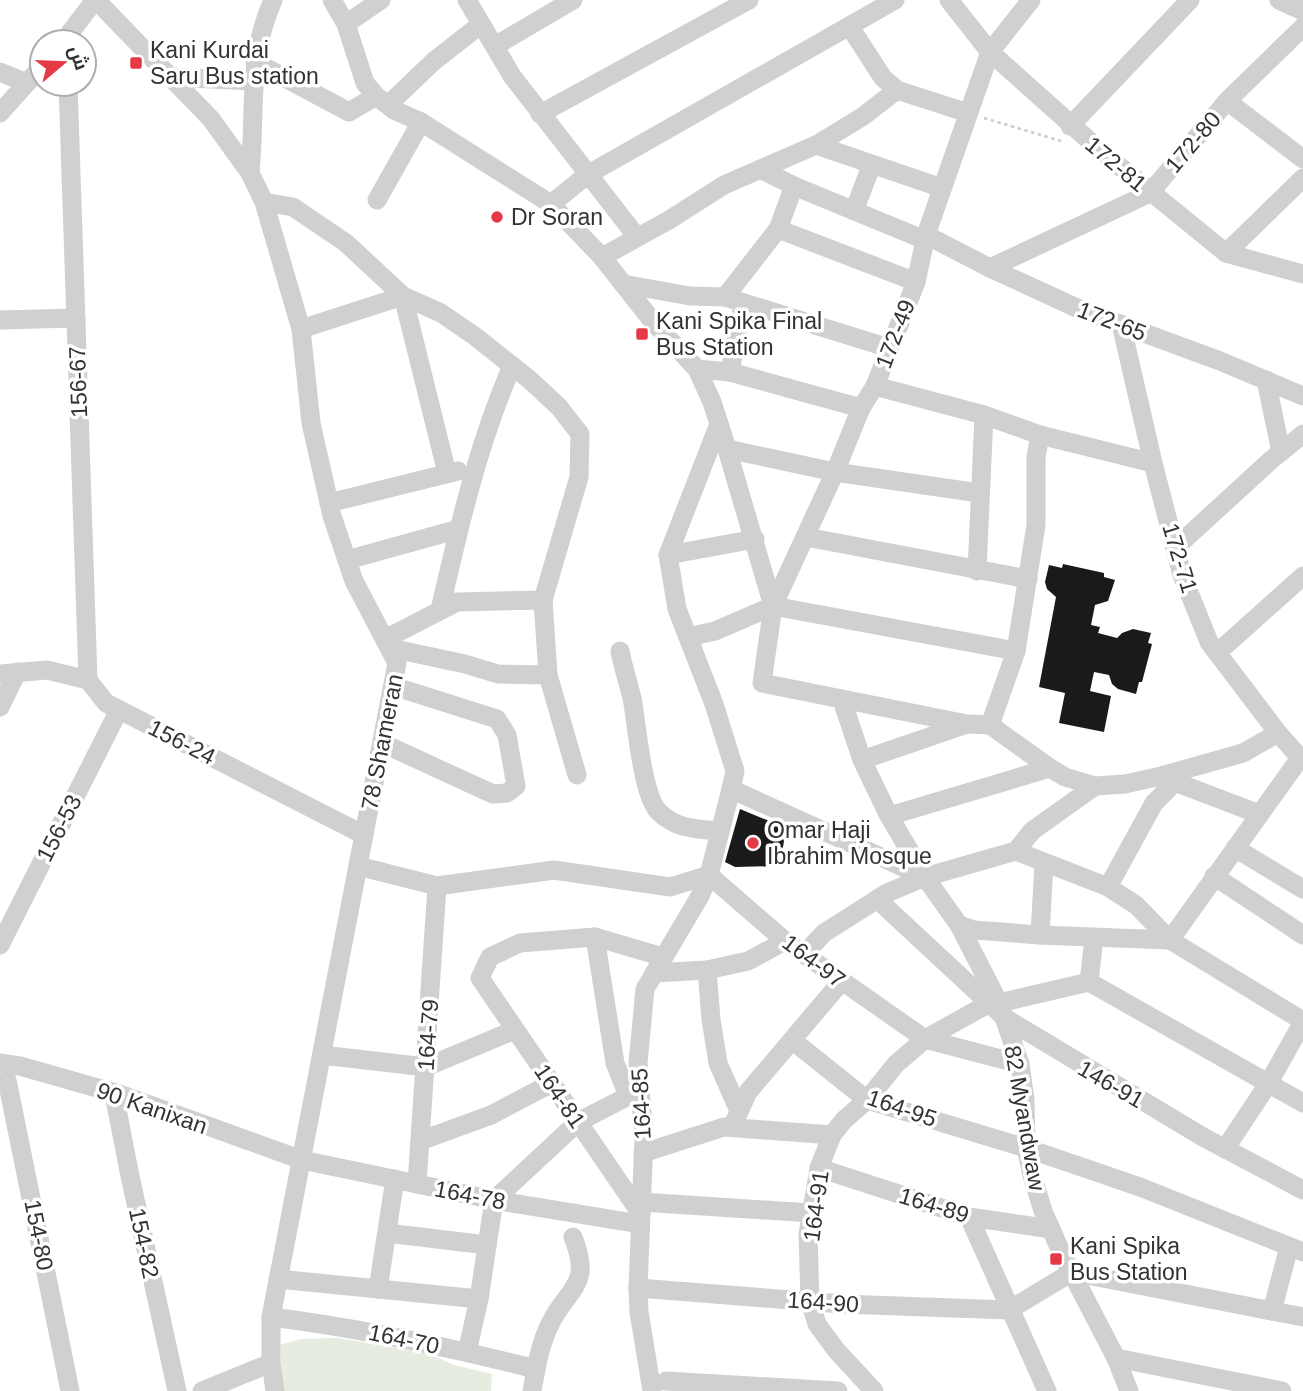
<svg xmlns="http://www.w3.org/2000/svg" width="1303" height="1391" viewBox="0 0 1303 1391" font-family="Arial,Cairo,sans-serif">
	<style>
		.green { fill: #e6ecdf }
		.building { fill: #1a1a1a }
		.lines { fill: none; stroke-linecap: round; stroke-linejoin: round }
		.path { stroke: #cdcdcd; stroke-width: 2.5; stroke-dasharray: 3.5 3.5; stroke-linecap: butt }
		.minor { stroke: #d0d0d0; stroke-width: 19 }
		.poi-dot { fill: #e63946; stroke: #fff; stroke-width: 2.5 }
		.labels { text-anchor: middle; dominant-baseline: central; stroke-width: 7; stroke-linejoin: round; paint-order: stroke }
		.poi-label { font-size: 23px; fill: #333; stroke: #fff; text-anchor: start }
		.street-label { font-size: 23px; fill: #333; stroke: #fff }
	</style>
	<rect width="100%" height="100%" fill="#fff"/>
	<!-- green -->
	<path class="green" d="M338,1338L427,1353L454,1365L492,1374L491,1391H283L280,1345L301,1339Z"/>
	<!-- building -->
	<g class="building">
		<path d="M1063,564L1104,573V577L1115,580L1108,601L1095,605L1091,625L1100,627L1098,633L1117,638L1122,633L1133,629L1151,633L1148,643L1152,644L1142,682H1139L1136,694L1118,689L1112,684L1109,675L1094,672L1090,691L1111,696L1104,732L1059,723L1065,693L1039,687L1056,597L1047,589L1045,582L1049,565L1062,568Z"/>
		<path d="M740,809L786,828L780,866L735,867L725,862Z"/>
	</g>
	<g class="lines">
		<!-- path -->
		<path class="path" d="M984,118L1061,141"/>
		<!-- minor -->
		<g class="minor">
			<path d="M96,0L211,119L250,173L264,202L301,329L311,423L332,516L354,581L397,663L271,1317V1363L275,1391"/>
			<path d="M332,0L346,24L365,83L376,96L394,110L421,122L551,204L602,257L654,323L697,369L712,402L727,449L773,606L762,683L967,724L990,725L1050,768L1065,777L1095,786L1125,784L1161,776L1243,753L1278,733"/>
			<path d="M467,0L512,76L637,237"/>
			<path d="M949,0L990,52L1102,152L1226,253L1303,274"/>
			<path d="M1279,0L1303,11"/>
			<path d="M346,24L381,0"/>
			<path d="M850,27L883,78L897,90L968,113"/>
			<path d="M63,42L95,0"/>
			<path d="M495,46L573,0"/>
			<path d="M255,62L349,112L376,96"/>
			<path d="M0,72L27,83"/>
			<path d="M169,77L253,81"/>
			<path d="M68,84L88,680"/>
			<path d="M1227,101L1303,159"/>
			<path d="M388,105L434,61L480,25"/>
			<path d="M0,113L42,66"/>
			<path d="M540,114L749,0"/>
			<path d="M1070,126L1190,0"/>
			<path d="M816,145L942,188"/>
			<path d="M760,169L794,186L925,240"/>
			<path d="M250,173C256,112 247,58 273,0"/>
			<path d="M377,200L421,122"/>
			<path d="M264,202L293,207L346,243L403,296L441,313L476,337L530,380L559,407L580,434L579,477L543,600L457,602L385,639"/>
			<path d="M551,204L587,175L895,0"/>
			<path d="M854,211L872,164"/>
			<path d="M778,229L916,282"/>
			<path d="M926,235L990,268L1079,309L1220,361L1303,396"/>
			<path d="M1226,253L1303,178"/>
			<path d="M602,257L669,220L724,185L816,145L862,117L897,90"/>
			<path d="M990,268L1150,193L1227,101L1303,27"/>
			<path d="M623,284L690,296L725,297L889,348"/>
			<path d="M725,297L778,229L794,186"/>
			<path d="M0,320L76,318"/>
			<path d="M1121,324L1153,463L1182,575L1209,642L1278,733L1303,761"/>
			<path d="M301,329L403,296L447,473"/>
			<path d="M697,369L730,372L861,408"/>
			<path d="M730,372L743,304"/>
			<path d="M1266,380L1281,452"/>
			<path d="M875,386L984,415L1040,435L1153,463"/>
			<path d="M719,424L668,555L677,609L714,704L735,771L731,789"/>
			<path d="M727,449L835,472L979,493"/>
			<path d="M329,503L458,471"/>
			<path d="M806,537L1028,579"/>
			<path d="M1175,548L1271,460L1303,434"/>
			<path d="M668,555L755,539"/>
			<path d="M347,560L459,529"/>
			<path d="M977,571L984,415"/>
			<path d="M543,600L548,675L577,775"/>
			<path d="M773,606L835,472L861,408L875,386L916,282L926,235L990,52L1031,0"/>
			<path d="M440,610C459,527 478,444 512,366"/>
			<path d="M688,637L715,631L773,606L1016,651"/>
			<path d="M390,648L465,664L498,674L548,675"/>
			<path d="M620,651C623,667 628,682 632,698C637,724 642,796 659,812C676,829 696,829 719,831"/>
			<path d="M1217,653L1303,576"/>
			<path d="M0,674L47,670L88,680L106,703L364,835"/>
			<path d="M842,700L862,760L889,816L925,877"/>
			<path d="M0,707L17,672"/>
			<path d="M990,725L1016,651L1036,525V457L1040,435"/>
			<path d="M382,743L493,794L507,793L516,786L507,735L497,719L393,686"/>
			<path d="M862,760L964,725"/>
			<path d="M1162,777L1259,814"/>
			<path d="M889,816L1050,768"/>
			<path d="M1235,848L1303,889"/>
			<path d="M1016,851L1108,887L1136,905L1170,940L1303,1021"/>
			<path d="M358,866L437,886L554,870L670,887L709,875"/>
			<path d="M709,875L785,941L925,1039L1020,1064"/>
			<path d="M1214,876L1303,935"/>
			<path d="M1108,887L1154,803L1174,783"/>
			<path d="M877,899L1005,1018L1203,1137L1303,1190"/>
			<path d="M959,925L974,930L1040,935L1170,940"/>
			<path d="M1040,935L1044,863"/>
			<path d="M595,937L615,1063L628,1096"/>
			<path d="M1170,940L1300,758"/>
			<path d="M0,945L119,710"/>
			<path d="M805,953L824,933L887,893L925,877L1016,851L1032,831L1095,786"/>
			<path d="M707,970L711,1019L718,1063L739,1111"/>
			<path d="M654,973L707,970L748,961L785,941"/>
			<path d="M1089,982L1094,938"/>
			<path d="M999,1003L1089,982L1303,1103"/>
			<path d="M792,1040L867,1100L1026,1148L1140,1187L1303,1252"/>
			<path d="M322,1055L426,1067L515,1030"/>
			<path d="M0,1063L20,1066L122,1095L302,1160L494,1200L640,1224"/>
			<path d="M7,1080L70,1391"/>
			<path d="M114,1094L130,1176L177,1391"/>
			<path d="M732,1127L748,1092L841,982"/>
			<path d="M420,1141L491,1115L552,1083"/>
			<path d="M1225,1149L1268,1084L1303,1022"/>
			<path d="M643,1153L724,1127L832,1135"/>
			<path d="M819,1168L969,1217L1051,1229"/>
			<path d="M417,1184L437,886"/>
			<path d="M641,1202L812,1213"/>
			<path d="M641,1214L480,978L490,957L520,943L595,937L663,957"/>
			<path d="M969,1217L1047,1391"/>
			<path d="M387,1233L487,1245"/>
			<path d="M278,1279L479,1299"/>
			<path d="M638,1288L842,1304L1009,1310L1072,1272L1303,1317"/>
			<path d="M378,1289L395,1179"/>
			<path d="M1272,1311L1289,1247"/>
			<path d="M271,1317C361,1328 448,1347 536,1369"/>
			<path d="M467,1352L479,1299L494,1200L578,1122L640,1090"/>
			<path d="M1116,1358L1282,1391"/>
			<path d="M666,1381L838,1391"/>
			<path d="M202,1391L271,1363"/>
			<path d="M532,1391C536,1368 540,1343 551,1322C570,1286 592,1285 573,1237"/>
			<path d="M652,1391L639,1312L638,1288L644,1138L638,1063L645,989L700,896L709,875L731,789L925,877L959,925L999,1003L1020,1064L1025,1099L1026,1148L1032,1175L1043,1211L1062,1254L1116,1358L1129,1391"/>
			<path d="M874,1391L836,1350L817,1324L810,1301L808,1234L819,1168L832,1135L844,1120L867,1100L896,1064L925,1039L988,1004"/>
		</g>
	</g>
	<!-- markers -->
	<g class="poi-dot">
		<rect x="129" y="56" width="14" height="14" rx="3.5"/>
		<circle cx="497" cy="217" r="7"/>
		<rect x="635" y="327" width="14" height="14" rx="3.5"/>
		<circle cx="753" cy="843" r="7"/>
		<rect x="1049" y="1252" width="14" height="14" rx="3.5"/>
	</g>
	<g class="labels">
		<!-- poi labels -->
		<g class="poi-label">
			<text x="150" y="50">Kani Kurdai<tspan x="150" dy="26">Saru Bus station</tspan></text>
			<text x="511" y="217">Dr Soran</text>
			<text x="656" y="321">Kani Spika Final<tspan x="656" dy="26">Bus Station</tspan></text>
			<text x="767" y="830">Omar Haji<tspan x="767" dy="26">Ibrahim Mosque</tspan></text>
			<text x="1070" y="1246">Kani Spika<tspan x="1070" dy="26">Bus Station</tspan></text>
		</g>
		<!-- street labels -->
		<g class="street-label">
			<text transform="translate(1193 142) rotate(-50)">172-80</text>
			<text transform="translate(1116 164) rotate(40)">172-81</text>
			<text transform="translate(1112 321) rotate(21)">172-65</text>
			<text transform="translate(895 334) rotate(-69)">172-49</text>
			<text transform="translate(78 382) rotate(-92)">156-67</text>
			<text transform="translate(1180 558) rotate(73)">172-71</text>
			<text transform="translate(182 742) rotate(27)">156-24</text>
			<text transform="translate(382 742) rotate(-79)">78 Shameran</text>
			<text transform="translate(59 828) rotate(-63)">156-53</text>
			<text transform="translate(814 961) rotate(37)">164-97</text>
			<text transform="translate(428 1035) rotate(-86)">164-79</text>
			<text transform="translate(1111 1084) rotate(30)">146-91</text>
			<text transform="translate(560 1096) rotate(56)">164-81</text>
			<text transform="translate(641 1104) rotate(-93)">164-85</text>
			<text transform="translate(152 1108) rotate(19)">90 Kanixan</text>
			<text transform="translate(902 1108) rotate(19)">164-95</text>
			<text transform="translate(1025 1118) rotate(80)">82 Myandwaw</text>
			<text transform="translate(470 1195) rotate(11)">164-78</text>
			<text transform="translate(934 1205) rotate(17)">164-89</text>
			<text transform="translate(816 1206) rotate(-82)">164-91</text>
			<text transform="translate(39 1235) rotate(79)">154-80</text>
			<text transform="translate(144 1243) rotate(78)">154-82</text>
			<text transform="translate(823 1302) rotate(4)">164-90</text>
			<text transform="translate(404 1339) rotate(12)">164-70</text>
		</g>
	</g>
	<!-- north arrow -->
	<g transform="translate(63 63) rotate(71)"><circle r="33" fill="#ffffff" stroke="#adadad" stroke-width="2"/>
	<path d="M0-5L12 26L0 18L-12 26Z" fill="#e63946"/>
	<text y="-10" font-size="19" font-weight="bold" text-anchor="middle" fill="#333333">ش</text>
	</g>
</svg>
